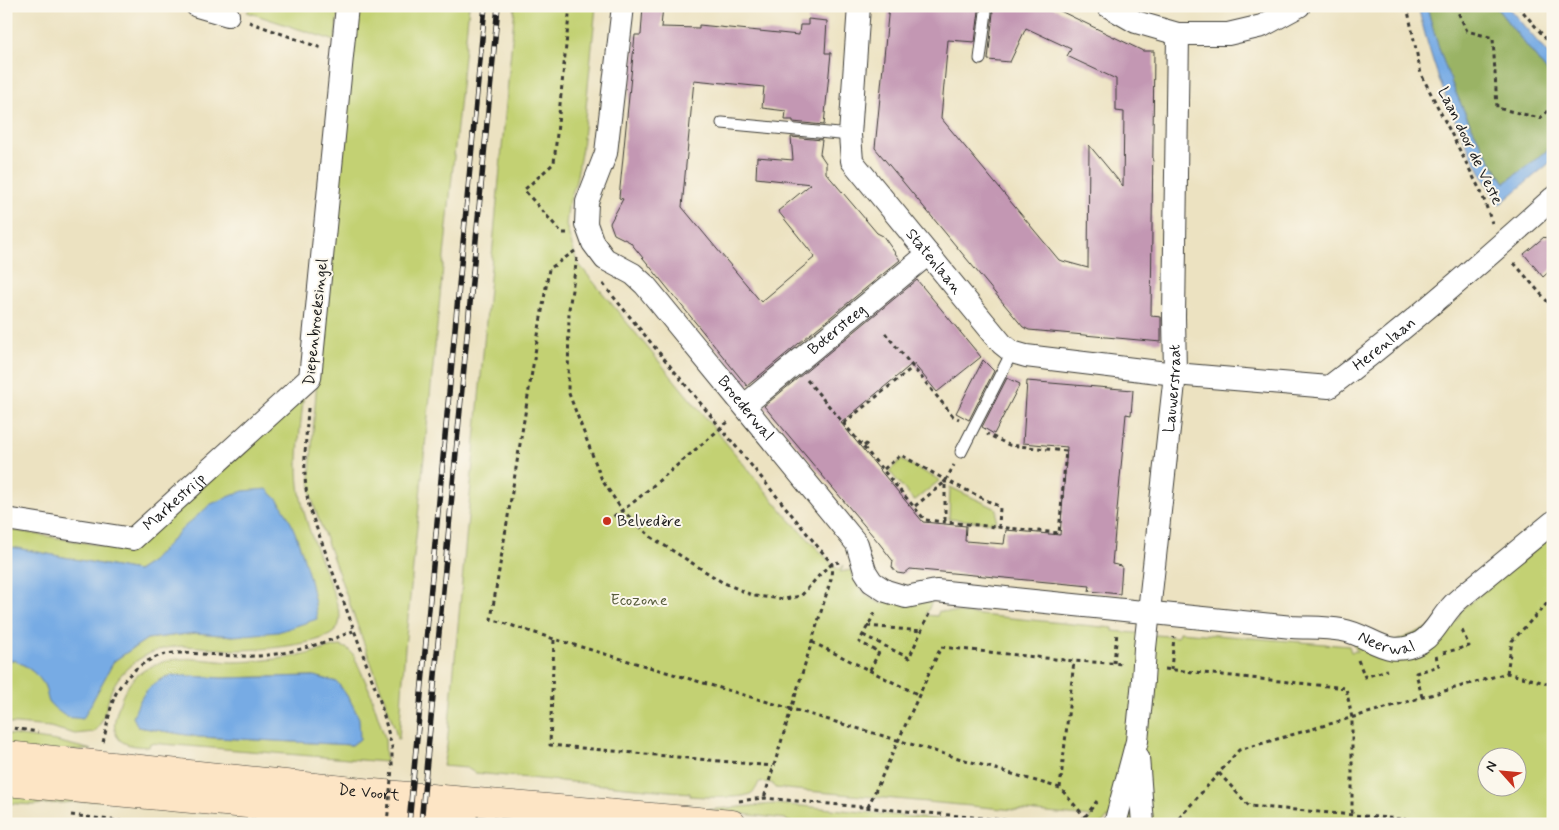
<svg xmlns="http://www.w3.org/2000/svg" width="1559" height="830" viewBox="0 0 1559 830" font-family="Mynerve,sans-serif">
	<style>
		.green { fill: #c3d173; stroke: #707648; fill-rule: evenodd }
		.forest { fill: #9ab365; stroke: #5b6840 }
		.water { fill: #77abe4; stroke: #4a6480 }
		.building { fill: #c397b3 }
		.lines { fill: none; stroke-linecap: round; stroke-linejoin: round }
		.lane-casing { stroke: #3b3a35; stroke-width: 13 }
		.street-casing { stroke: #3b3a35; stroke-width: 24 }
		.secondary-casing { stroke: #3b3a35; stroke-width: 29 }
		.path { stroke: #3b3a35; stroke-width: 3; stroke-dasharray: 4 4; stroke-linecap: butt }
		.lane { stroke: #fff; stroke-width: 11 }
		.street { stroke: #fff; stroke-width: 22 }
		.secondary { stroke: #fde5c5; stroke-width: 28 }
		.rail-casing { stroke: #1c1c1c; stroke-width: 5.5 }
		.rail { stroke: #fbf7ec; stroke-width: 4; stroke-dasharray: 11; stroke-linecap: butt }
		.street-bridge-casing { stroke: #3b3a35; stroke-width: 24; stroke-linecap: butt }
		.path-bridge { stroke: #3b3a35; stroke-width: 3; stroke-dasharray: 4 4; stroke-linecap: butt }
		.street-bridge { stroke: #fff; stroke-width: 22 }
		.poi-dot { fill: #c8321e; stroke: #fbf7ec; stroke-width: 2 }
		.labels { text-anchor: middle; dominant-baseline: central; stroke-width: 4; stroke-linejoin: round; paint-order: stroke }
		.street-label { font-size: 16px; fill: #1c1c1c; stroke: #fbf7ec }
		.poi-label { font-size: 16px; fill: #1c1c1c; stroke: #fbf7ec; text-anchor: start }
		.park-label { font-size: 16px; fill: #565b3a; stroke: #fbf7ec }
	</style>
	<rect width="100%" height="100%" fill="#fbf7ec"/>
	<filter id="ink" filterUnits="userSpaceOnUse"><feTurbulence type="fractalNoise" baseFrequency=".02" numOctaves="2"/><feDisplacementMap in="SourceGraphic" scale="10" xChannelSelector="R" yChannelSelector="G"/><feConvolveMatrix kernelMatrix="1 2 1 2 8 2 1 2 1" color-interpolation-filters="sRGB"/></filter>
	<filter id="wash" filterUnits="userSpaceOnUse"><feTurbulence type="fractalNoise" baseFrequency=".0096" numOctaves="4" result="noise"/><feDisplacementMap in="SourceGraphic" scale="20" xChannelSelector="R" yChannelSelector="G"/><feGaussianBlur stdDeviation="1.12" result="paint"/><feColorMatrix in="noise" values="0 0 0 0 0 0 0 0 0 0 0 0 0 0 0 0 0 1.4 0 .05"/><feComposite in="paint" operator="in"/></filter>
	<g filter="url(#wash)">
		<rect width="100%" height="100%" fill="#ece2c1"/>
		<!-- green -->
		<g class="green">
			<path d="M252,6H339L335,41L247,12Z"/>
			<path d="M355,6H469L405,647L399,739H397L395,729L385,701L315,509L311,495L310,473L317,379Z"/>
			<path d="M515,6H596L582,148L576,181L568,207L566,225L577,262L788,518L838,570L844,565L840,572L851,570C856,585 867,600 883,604L885,600L933,599L926,615L937,616L939,611L1113,628V631L1178,637L1179,632L1349,646L1351,652L1357,651L1353,643L1373,651L1453,617L1455,622L1459,616V612L1553,531V824H1153L1152,822L1107,818L1102,824H1084L1091,817L775,788L772,783L759,782C757,787 755,791 750,794C740,799 703,797 690,796V793L475,773L467,768L443,766L447,745ZM1486,758H1516V788H1486Z"/>
			<path d="M304,391C301,426 294,463 301,498C308,538 330,575 340,615C340,621 339,628 334,632C320,645 257,650 237,650C215,650 193,644 172,647C149,650 124,665 113,687C110,692 109,699 107,705C104,714 102,725 94,732L75,734L50,727L6,723V660C18,657 40,676 45,686C47,691 48,697 49,702L82,719L114,661L147,639L196,633L234,636L183,528L151,562L137,571L6,546V529L121,549H132Z"/>
			<path d="M901,460L940,480L914,501L889,471Z"/>
			<path d="M950,487L997,509L996,523L949,519Z"/>
			<path d="M341,646L348,649L353,654L369,689L385,738L386,762L150,743L149,747C140,746 128,747 120,740C113,733 114,724 116,715C123,690 131,674 157,664C181,654 206,661 232,662C243,662 255,661 266,660C279,659 292,657 304,655C316,652 329,647 341,646ZM172,675L222,678L314,676L337,682L350,700L360,739L352,745L199,737L138,727L159,680Z"/>
			<path d="M6,734L56,741L92,750L6,751Z"/>
			<path d="M6,785L114,799L33,805L6,803Z"/>
			<path d="M774,804L802,806L983,824H796L787,821L786,819L706,810Z"/>
		</g>
		<!-- forest -->
		<path class="forest" d="M1427,6H1495L1553,79V146L1505,183C1469,129 1442,70 1427,6Z"/>
		<!-- water -->
		<g class="water">
			<path d="M1418,6H1427C1442,69 1469,129 1505,183L1553,146V160L1499,205C1462,143 1434,77 1418,6Z"/>
			<path d="M1495,6H1507L1553,60V79Z"/>
			<path d="M267,489C271,494 277,498 280,503C297,525 315,592 317,619L278,632L234,636L196,633L147,639L114,661L83,719C78,718 71,718 67,717C63,715 51,706 49,702C47,698 47,692 45,687C41,676 18,657 6,660V546L137,571L151,562L183,528L211,504L243,491Z"/>
			<path d="M172,675L222,678L314,676L337,682L350,700L359,718L360,739L352,745L199,737L138,727L133,717C142,693 147,685 172,675Z"/>
		</g>
		<g id="blocks">
			<!-- building -->
			<g class="building">
				<path d="M643,6H663L661,27L699,28V25L799,35L800,25H808V19L827,21L825,53H831L824,125L793,122V120H785L786,111L762,108L764,87L694,80L682,207L761,302L815,257L778,211L811,184L756,178L757,157L793,160L791,137L822,140L820,154L826,163V173L877,233L883,236L900,260L747,386L630,242L614,234L610,223L623,199L619,198L635,35H641Z"/>
				<path d="M889,6H981L979,11L975,42L948,40L941,118L1059,260L1088,268L1089,145L1123,186L1124,112L1116,111V79L1067,56L1071,49L1026,28L1010,62L988,60L993,13L991,6H1050L1143,51H1154L1151,316L1161,317V342L1029,330L1023,327L875,148Z"/>
				<path d="M1553,232V268L1543,277L1524,254L1544,237L1545,238Z"/>
				<path d="M917,280L981,357L937,392L913,363L841,423L923,522L966,526L965,541L1004,544L1006,530L1060,535L1067,447L1023,443L1027,381L1133,390L1131,415L1126,414L1112,564L1122,566L1120,594L1089,591L1090,586L910,569L904,574L897,573L892,567L893,561L879,543L764,406Z"/>
				<path d="M983,360L994,371L969,420L956,413Z"/>
				<path d="M1007,378L1020,384L994,434L982,427Z"/>
			</g>
		</g>
	</g>
	<g filter="url(#ink)">
		<use href="#blocks" fill-opacity="0" stroke="#3b3a35" stroke-width="1"/>
		<g class="lines">
			<defs>
				<g id="lane">
					<path d="M980,59L986,12"/>
					<path d="M722,123L850,135"/>
					<path d="M961,452L1012,352"/>
				</g>
				<g id="street">
					<path d="M197,6L228,15"/>
					<path id="s1" d="M623,6L606,153L587,202L586,224L593,243L605,259L633,274L645,285L857,544L865,571L872,582L886,591L906,597L936,591L1292,627C1308,628 1325,627 1342,630C1372,635 1387,661 1421,642C1434,634 1441,618 1451,607C1455,602 1460,598 1465,594L1553,522"/>
					<path id="s2" d="M859,6L850,135L852,161L1002,344L1012,352L1026,356L1175,374L1329,387C1407,328 1480,264 1553,198"/>
					<path d="M1108,6L1136,22L1178,34H1228L1262,26L1299,6"/>
					<path id="s3" d="M745,405L928,254"/>
					<path id="s4" d="M6,519L133,539L310,378L347,6"/>
					<path id="s5" d="M1145,648L1175,374L1174,316L1178,34"/>
					<path d="M1138,757L1143,824"/>
					<path d="M1115,824L1137,741L1143,680"/>
				</g>
				<g id="secondary">
					<path id="s6" d="M6,755L373,793L732,824"/>
					<path d="M6,782L465,824"/>
				</g>
			</defs>
			<!-- lane casing -->
			<use href="#lane" class="lane-casing"/>
			<!-- street casing -->
			<use href="#street" class="street-casing"/>
			<!-- secondary casing -->
			<use href="#secondary" class="secondary-casing"/>
			<!-- path -->
			<g class="path">
				<path d="M1407,6L1421,74L1482,194L1492,223"/>
				<path d="M1455,6L1467,31L1493,38L1497,108L1540,118L1553,107"/>
				<path d="M1518,6L1553,47"/>
				<path d="M249,22L321,48"/>
				<path d="M567,233H562L524,190L554,163L570,6"/>
				<path d="M575,251L549,269L491,619L554,639L1060,788L1085,817"/>
				<path d="M577,258L569,309L568,391L602,480L622,510L651,537L722,582L754,596L785,599L801,596L823,571L832,564L839,562"/>
				<path d="M1514,263L1553,308"/>
				<path d="M603,284L832,564L831,579L764,798"/>
				<path d="M885,333L953,416L959,419"/>
				<path d="M807,380L925,520L1059,533L1066,451L1009,445L987,434"/>
				<path d="M308,408C306,445 301,474 310,510L380,701L392,747V768"/>
				<path d="M844,423L913,367"/>
				<path d="M864,446L870,441"/>
				<path d="M884,469L901,455L942,478L945,482H950L1000,507L999,527"/>
				<path d="M915,506L945,482L954,465"/>
				<path d="M607,521L635,501L728,422"/>
				<path d="M945,521V483"/>
				<path d="M867,626L922,631"/>
				<path d="M863,635L909,658L929,614"/>
				<path d="M554,640L550,745L773,766"/>
				<path d="M812,642L919,695"/>
				<path d="M1443,653L1469,646L1461,628"/>
				<path d="M1358,660L1365,677L1387,670"/>
				<path d="M1114,663L1117,632"/>
				<path d="M1165,669L1346,688L1352,718V815"/>
				<path d="M870,670L879,652L859,642L877,609"/>
				<path d="M1171,670L1174,637"/>
				<path d="M1507,673L1512,641L1553,597"/>
				<path d="M1422,697L1416,673L1439,666L1436,656"/>
				<path d="M6,727L38,732"/>
				<path d="M103,742C107,728 109,711 114,698C123,674 151,653 176,653C203,653 230,657 257,656C291,654 322,644 353,631"/>
				<path d="M1219,773L1249,806L1458,824"/>
				<path d="M1060,788L1074,661"/>
				<path d="M739,801L764,798L1048,824"/>
				<path d="M868,807L941,647L1074,661L1124,664"/>
				<path d="M71,815L142,824"/>
				<path d="M1071,824L1085,817L1097,801"/>
				<path d="M1174,824L1239,750L1507,673L1553,685"/>
			</g>
			<!-- lane -->
			<use href="#lane" class="lane"/>
			<!-- street -->
			<use href="#street" class="street"/>
			<!-- secondary -->
			<use href="#secondary" class="secondary"/>
			<defs>
				<g id="rail">
					<path d="M409,824L485,6"/>
					<path d="M421,824L498,6"/>
				</g>
			</defs>
			<!-- rail casing -->
			<use href="#rail" class="rail-casing"/>
			<!-- rail -->
			<use href="#rail" class="rail"/>
			<defs>
				<path id="street-bridge" d="M1143,680L1145,648"/>
			</defs>
			<!-- street-bridge casing -->
			<use href="#street-bridge" class="street-bridge-casing"/>
			<!-- path-bridge -->
			<path class="path-bridge" d="M387,824L392,768"/>
			<!-- street-bridge -->
			<use href="#street-bridge" class="street-bridge"/>
		</g>
	</g>
	<!-- markers -->
	<circle class="poi-dot" cx="607" cy="521" r="5"/>
	<g class="labels">
		<!-- street labels -->
		<g class="street-label">
			<text transform="translate(1470 146) rotate(64)">Laan door de Veste</text>
			<text stroke="none"><textPath href="#s2" startOffset="285">Statenlaan</textPath></text>
			<text transform="translate(316 322) rotate(-84)">Diepenbroeksingel</text>
			<text stroke="none"><textPath href="#s3" startOffset="119">Botersteeg</textPath></text>
			<text stroke="none"><textPath href="#s2" startOffset="794">Herenlaan</textPath></text>
			<text stroke="none"><textPath href="#s5" startOffset="261">Lauwerstraat</textPath></text>
			<text stroke="none"><textPath href="#s1" startOffset="470">Broederwal</textPath></text>
			<text stroke="none"><textPath href="#s4" startOffset="184">Markestrijp</textPath></text>
			<text stroke="none"><textPath href="#s1" startOffset="1210">Neerwal</textPath></text>
			<text stroke="none"><textPath href="#s6" startOffset="365">De Voort</textPath></text>
		</g>
		<!-- poi labels -->
		<g class="poi-label">
			<text x="617" y="521">Belvedère</text>
		</g>
		<!-- park labels -->
		<g class="park-label">
			<text x="639" y="600">Ecozone</text>
		</g>
	</g>
	<!-- margin -->
	<rect width="1559" height="830" fill="none" stroke="#fbf7ec" stroke-width="25"/>
	<!-- north arrow -->
	<g transform="translate(1502 772) rotate(297)"><circle r="24" fill="#fbf7ec" stroke="#a29f99"/>
	<path d="M0-4L9 19L0 12L-9 19Z" fill="#c8321e"/>
	<text y="-8" font-size="14" font-weight="bold" text-anchor="middle" fill="#1c1c1c">N</text>
	</g>
</svg>
